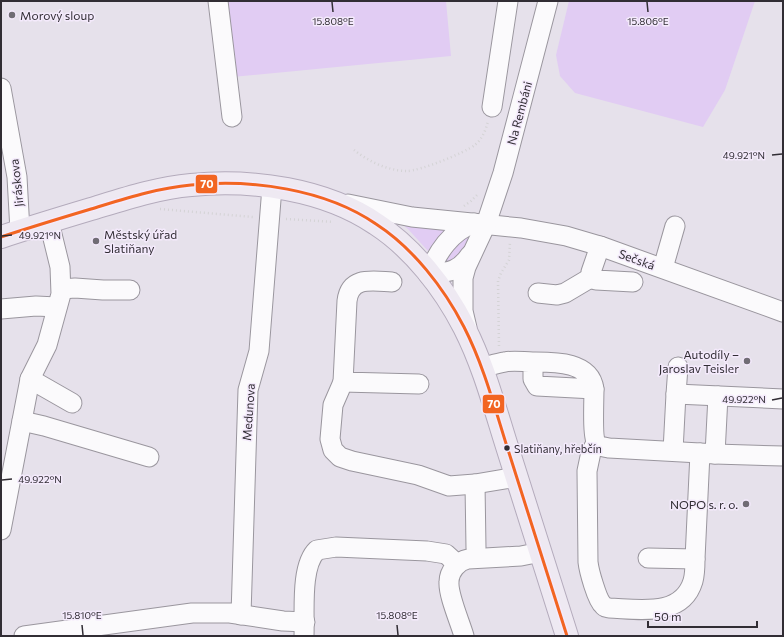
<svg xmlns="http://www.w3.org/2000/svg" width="784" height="637" viewBox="0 0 784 637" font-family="Commissioner,sans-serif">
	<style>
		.green { fill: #e1ccf3 }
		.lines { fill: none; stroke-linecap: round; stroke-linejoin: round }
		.minor-casing { stroke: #9a969e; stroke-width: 21 }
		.major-casing { stroke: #b4abbc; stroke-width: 24 }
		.path { stroke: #d4d3d5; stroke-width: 2.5; stroke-dasharray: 1 3; stroke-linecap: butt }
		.minor { stroke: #fbfafc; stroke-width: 19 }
		.major { stroke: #eee9f2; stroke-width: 22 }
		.bus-1-casing { stroke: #f4eafc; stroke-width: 6 }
		.bus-1 { stroke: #f26522; stroke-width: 3 }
		.ticks { fill: none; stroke: #312d34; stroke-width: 1.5 }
		.poi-dot { fill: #706c74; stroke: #f4eafc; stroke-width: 1.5 }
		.bus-dot { fill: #312d34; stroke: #f4eafc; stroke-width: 1.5 }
		.labels { text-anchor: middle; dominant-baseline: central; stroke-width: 3; stroke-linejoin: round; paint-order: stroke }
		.bus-label { font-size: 11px; fill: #312d34; stroke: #f4eafc; text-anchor: start }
		.poi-label { font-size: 12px; fill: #312d34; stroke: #f4eafc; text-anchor: start }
		.street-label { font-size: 12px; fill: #312d34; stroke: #f4eafc }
		.ticks-label { font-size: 10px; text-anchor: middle; fill: #312d34; stroke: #f4eafc; stroke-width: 3; stroke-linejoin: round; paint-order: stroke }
		.line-badge { stroke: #f4eafc; stroke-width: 1.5 }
		.badge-label { font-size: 11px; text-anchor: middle; font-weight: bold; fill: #fff }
	</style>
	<rect width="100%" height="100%" fill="#e6e1eb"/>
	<!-- green -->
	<g class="green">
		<path d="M225,1H446L451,56L232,77Z"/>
		<path d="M569,1H755L725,90L703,127L575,93L560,76L556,55Z"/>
		<path d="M396,219L451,224L428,251L408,229Z"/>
		<path d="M472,230L463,255L443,266L442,257Z"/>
	</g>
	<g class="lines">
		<defs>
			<g id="minor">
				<path d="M218,1L232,117"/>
				<path d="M1,88L17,177L20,231"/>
				<path d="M492,107L508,1"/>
				<path d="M348,204L412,217L521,228L566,236L600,246L783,312"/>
				<path d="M600,246L591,272L593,279L596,280L633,282"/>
				<path d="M470,255C458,273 447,272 428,274C438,252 450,232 474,223"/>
				<path d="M663,268L675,226"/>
				<path d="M392,282C372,281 350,276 347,301L343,382L419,384"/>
				<path d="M62,289L75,288L103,290H130"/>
				<path d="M538,293L557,295L565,293L592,277"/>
				<path d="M1,309L36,306L57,307"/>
				<path d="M467,328L463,311V278L466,267L486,224L503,173L548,1"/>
				<path d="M678,367L676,394L783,399"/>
				<path d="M481,368C489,366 497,363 505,362C514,360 524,362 533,362C554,362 590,361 594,389L537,386L533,379V362"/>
				<path d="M30,379L72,403"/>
				<path d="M343,382L333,405L330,439L333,450L340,457L352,461L418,475L449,486L475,484L517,477"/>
				<path d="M594,389C594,399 592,438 597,444C600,447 605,447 609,448L700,453"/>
				<path d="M22,421L44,426L149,457"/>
				<path d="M596,443L591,452L587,471L588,562C589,571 597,600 603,605C605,608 606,607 609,608C638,609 682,618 693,581C695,574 695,566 695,559"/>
				<path d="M673,451L676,394"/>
				<path d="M715,454L783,456"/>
				<path d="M475,484L476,548"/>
				<path d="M1,530L30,379L47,345L61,294L60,267L49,222"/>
				<path d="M648,558L695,559L700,453L715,454L718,396"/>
				<path d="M241,615L248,390L259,351L272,187"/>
				<path d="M24,636L192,613H230L283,621L305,622"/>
				<path d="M304,636C305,613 300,566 317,550L336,547L427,551L446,554L457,564"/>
				<path d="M464,636C460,622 448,595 449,582C449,571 458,561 468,559L521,556L541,552"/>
			</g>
			<path id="major" d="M1,237C31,227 61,218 91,209C124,199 157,188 191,185C252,179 325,189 376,224C413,248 444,288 464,327C485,368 496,413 510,456C529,516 548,576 567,636"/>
		</defs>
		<!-- minor casing -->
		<use href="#minor" class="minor-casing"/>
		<!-- major casing -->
		<use href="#major" class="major-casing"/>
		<!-- path -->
		<g class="path">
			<path d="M354,150C368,161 388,171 407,171C420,171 464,153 475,145C482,139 486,130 488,121"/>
			<path d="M464,206L471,201L478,194"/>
			<path d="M160,209L253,217"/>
			<path d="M286,219L333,222"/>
			<path d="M499,346L498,281L501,273L509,260L510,242"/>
		</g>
		<!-- minor -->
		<use href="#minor" class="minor"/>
		<!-- major -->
		<use href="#major" class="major"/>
		<defs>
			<path id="bus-1" d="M1,237C31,227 61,218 91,209C124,199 157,188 191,185C252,179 325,189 376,224C413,248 444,288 464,327C485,368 496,413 510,456C529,516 548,576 567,636"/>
		</defs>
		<!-- bus-1 casing -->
		<use href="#bus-1" class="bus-1-casing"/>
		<!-- bus-1 -->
		<use href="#bus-1" class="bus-1"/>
	</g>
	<!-- ticks -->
	<path class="ticks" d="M332,2L333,12M647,2L648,12M772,155L782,154M2,236L12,235M772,400L782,398M2,480L12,479M82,625L83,635M397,625L398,635"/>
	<!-- markers -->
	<g class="poi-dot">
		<circle cx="12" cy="15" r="4"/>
		<circle cx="96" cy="241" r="4"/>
		<circle cx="747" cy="361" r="4"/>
		<circle cx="746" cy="504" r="4"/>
	</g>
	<circle class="bus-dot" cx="507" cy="448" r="3.5"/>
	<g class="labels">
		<!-- bus labels -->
		<g class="bus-label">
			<text x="514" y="448">Slatiňany, hřebčín</text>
		</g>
		<!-- poi labels -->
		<g class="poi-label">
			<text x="20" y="15">Morový sloup</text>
			<text x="104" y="234">Městský úřad<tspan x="104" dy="14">Slatiňany</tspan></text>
			<text x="739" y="354" text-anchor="end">Autodíly –<tspan x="739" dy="14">Jaroslav Teisler</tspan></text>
			<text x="738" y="504" text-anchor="end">NOPO s. r. o.</text>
		</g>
		<!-- street labels -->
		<g class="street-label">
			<text transform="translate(519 113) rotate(-75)">Na Rembáni</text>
			<text transform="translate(16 183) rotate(-96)">Jiráskova</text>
			<text transform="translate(637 259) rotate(20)">Sečská</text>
			<text transform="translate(248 412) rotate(-86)">Medunova</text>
		</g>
	</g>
	<g class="ticks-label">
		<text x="333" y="25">15.808°E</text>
		<text x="648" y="25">15.806°E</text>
		<text x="744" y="159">49.921°N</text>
		<text x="40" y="239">49.921°N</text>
		<text x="744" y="403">49.922°N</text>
		<text x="40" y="483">49.922°N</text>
		<text x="82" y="619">15.810°E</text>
		<text x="397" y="619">15.808°E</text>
	</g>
	<g class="line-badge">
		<rect x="195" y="174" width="23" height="20" rx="4" fill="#f26522"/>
		<rect x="482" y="394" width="23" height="20" rx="4" fill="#f26522"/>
	</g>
	<g class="badge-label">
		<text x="207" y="188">70</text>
		<text x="494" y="408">70</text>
	</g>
	<!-- border -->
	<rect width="784" height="637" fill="none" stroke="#312d34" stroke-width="4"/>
	<!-- scale -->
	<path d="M648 621v6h109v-6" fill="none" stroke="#312d34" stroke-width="2"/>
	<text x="654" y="621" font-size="12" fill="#312d34" stroke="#f4eafc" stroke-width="3" paint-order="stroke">50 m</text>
</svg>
